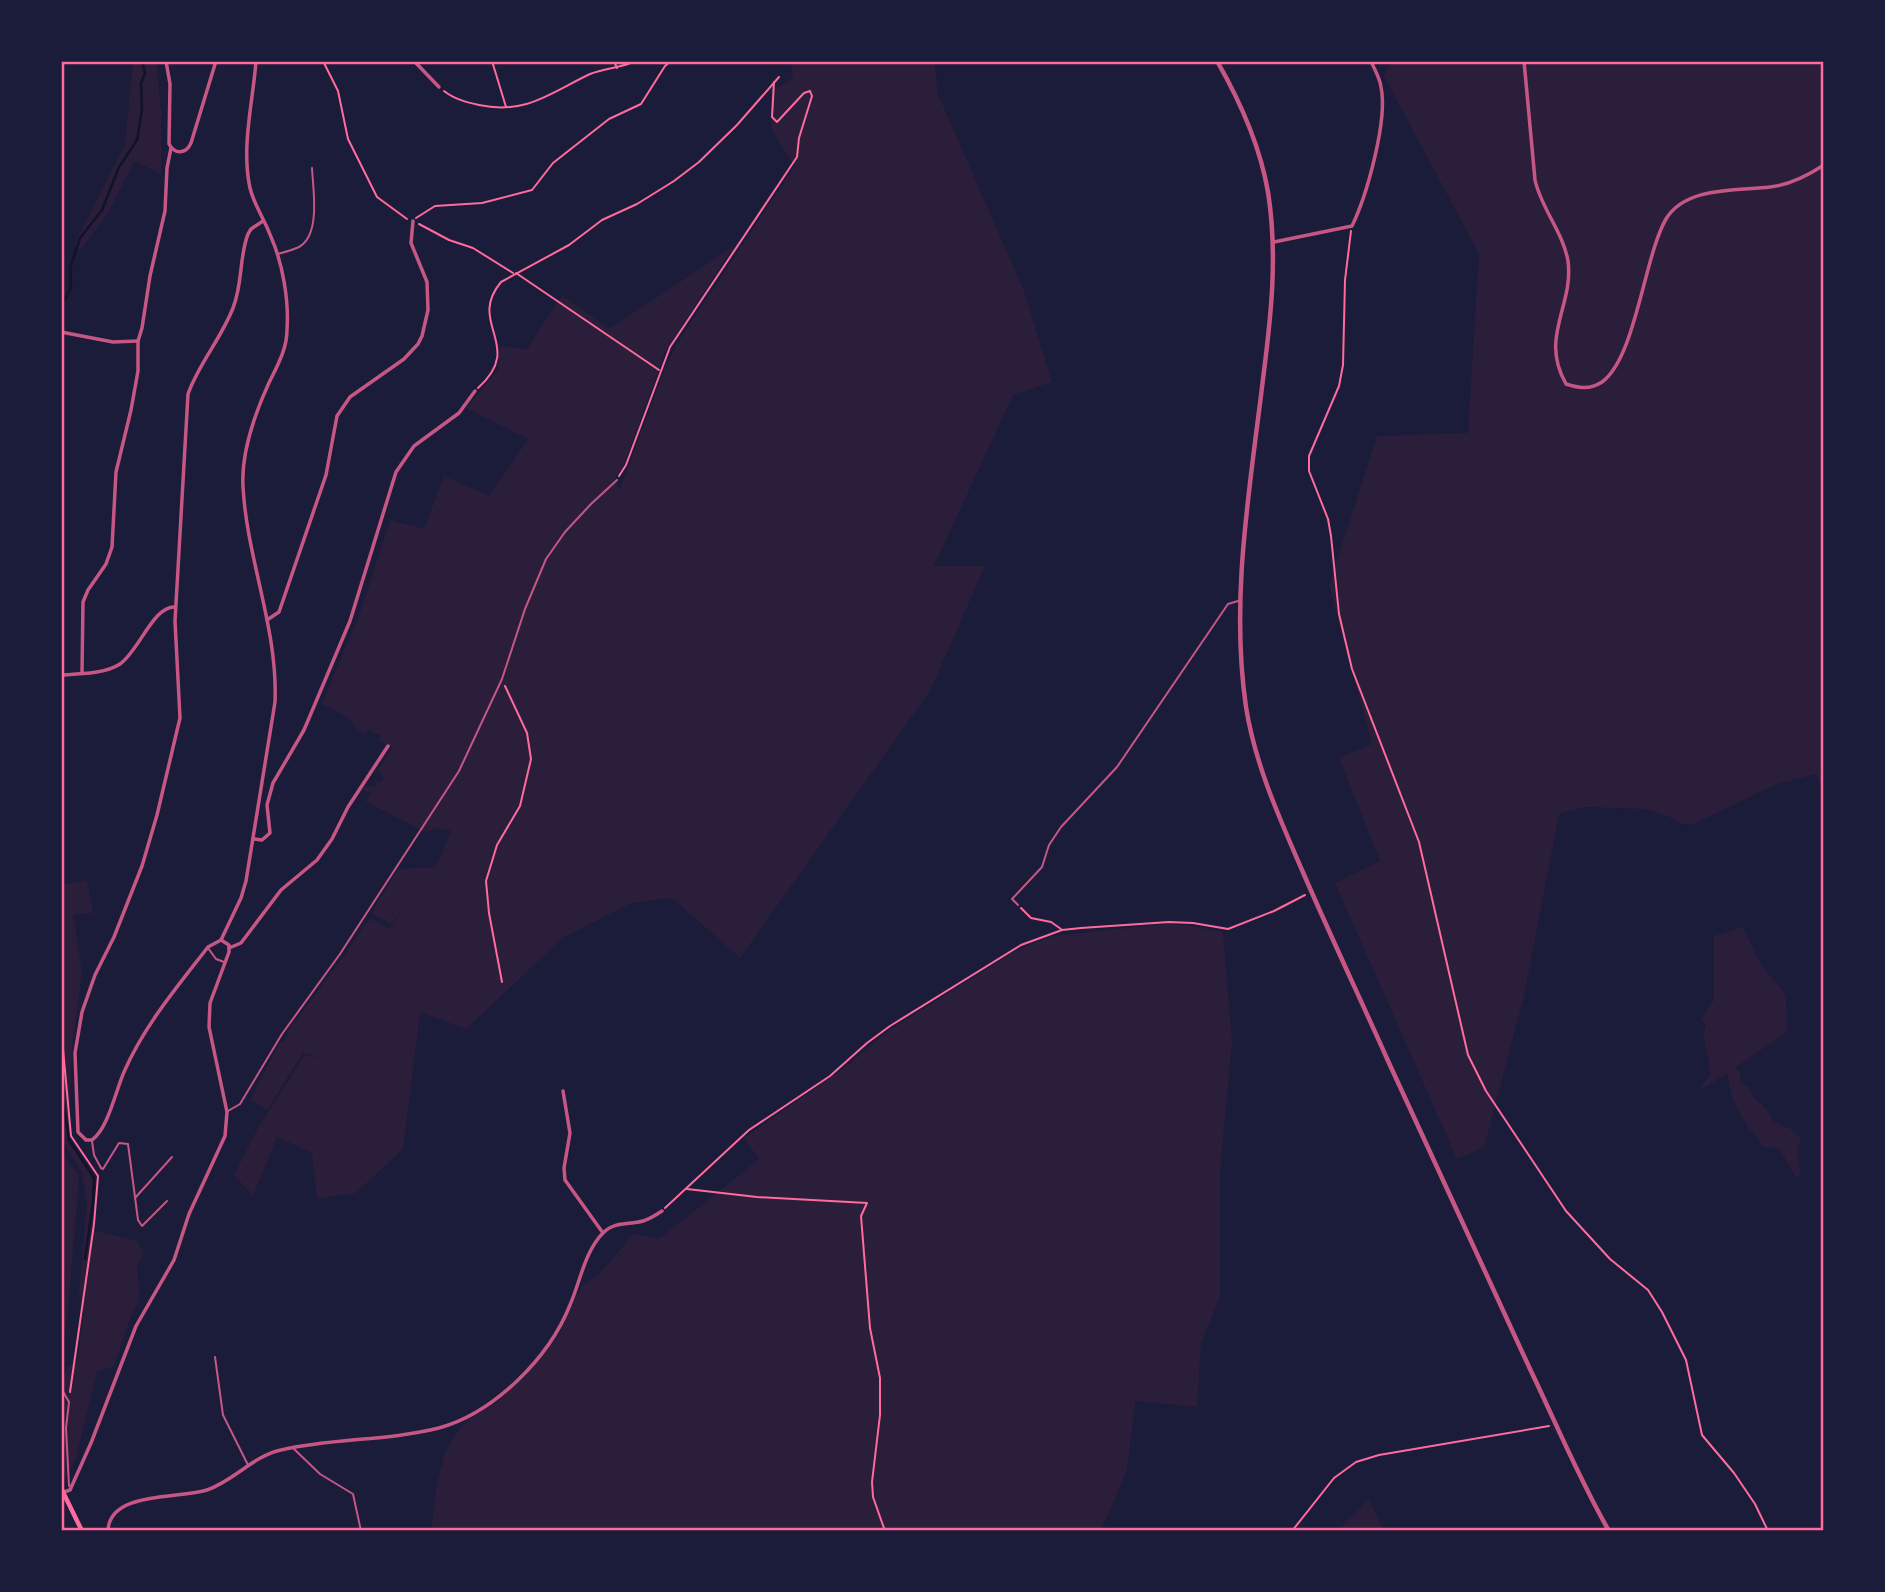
<svg xmlns="http://www.w3.org/2000/svg" width="1885" height="1592" viewBox="0 0 1885 1592" font-family="'Varela Round',sans-serif">
	<style>
		.green { fill: #2a1e3b }
		.lines { fill: none; stroke-linecap: round; stroke-linejoin: round }
		.stream { stroke: #12122b; stroke-width: 2.5 }
		.path { stroke: #ff6b9d; stroke-width: 2 }
		.service { stroke: #c65784; stroke-width: 2 }
		.minor { stroke: #c65784; stroke-width: 3.5 }
		.tertiary { stroke: #c65784; stroke-width: 4.5 }
		.secondary { stroke: #ff6b9d; stroke-width: 4.5 }
		.neatline { fill: none; stroke: #ff6b9d; stroke-width: 2.5 }
	</style>
	<rect width="100%" height="100%" fill="#1b1b3a"/>
	<!-- green -->
	<g class="green">
		<path d="M133,61L156,62L161,110V174L134,161L107,215L80,251L74,245L125,145Z"/>
		<path d="M787,61H934L938,94L1024,291L1052,382L1013,395L934,566H985L930,691L740,958L672,898L631,903L563,938L466,1029L420,1012L403,1149L356,1193L317,1199L312,1153L277,1137L253,1196L234,1175L259,1126L305,1055L322,1058L303,1053L267,1110L250,1100L280,1042L284,1041L288,1034L287,1032L344,956L365,924L372,919L390,929L408,899L392,924L371,913L398,869L434,867L440,859L451,831L439,828L425,832L366,802L370,793L363,790L366,786L375,788L376,783L371,779L381,782L383,778L378,769L393,747L379,740L380,735L368,730L366,734L357,730L349,718L322,704L360,613L390,520L424,529L444,476L489,496L528,439L466,408L498,370L500,346L527,349L562,295L609,329L734,246L665,352L624,465L615,478L619,491L664,371L676,345L795,166L772,131L771,89L786,84L793,76L792,66Z"/>
		<path d="M1392,61H1824V793L1816,774L1774,785L1692,825L1679,823L1670,817L1645,809L1585,807L1559,814L1524,996L1484,1147L1457,1159L1335,883L1380,861L1339,758L1372,744L1329,585L1377,436L1468,433L1479,254L1384,76Z"/>
		<path d="M87,880L93,913L73,915L82,970L72,1050L68,1140L85,1163L93,1180L92,1230L136,1241L144,1253L137,1265L140,1300L130,1318L114,1366L97,1372L76,1458L64,1482C59,1445 57,1403 67,1367L77,1361L84,1313L79,1293L87,1203L82,1173L61,1138V885Z"/>
		<path d="M1165,924L1192,926L1223,932L1232,1041L1220,1171V1297L1201,1343L1197,1407L1135,1401L1127,1470L1101,1531H431L437,1483L445,1453L454,1437L465,1422L497,1402L526,1375L557,1338L582,1286L597,1276L634,1234L659,1239L759,1159L744,1138L847,1066L888,1031L1015,951L1053,936Z"/>
		<path d="M1743,927L1761,965L1786,995L1787,1032L1735,1068L1739,1071L1741,1082L1749,1087L1753,1097L1766,1108L1774,1122L1791,1129L1802,1140L1797,1148L1801,1174L1796,1177L1779,1148L1764,1147C1741,1118 1734,1110 1727,1073L1699,1091L1711,1073L1703,1034L1706,1026L1701,1019L1714,1000V936Z"/>
		<path d="M61,1153L79,1175L69,1301L63,1344L61,1345Z"/>
		<path d="M1369,1499L1384,1531H1338Z"/>
	</g>
	<g class="lines">
		<!-- stream -->
		<g class="stream">
			<path d="M61,303L66,298L71,287L70,268L80,238L102,210L119,167L137,140L142,109L141,83L145,73L142,61"/>
			<path d="M61,1088L69,1140L94,1178L93,1202L85,1259"/>
		</g>
		<!-- path -->
		<g class="path">
			<path d="M323,61L338,91L348,139L377,197L407,219"/>
			<path d="M492,61L506,107"/>
			<path d="M614,61L617,68"/>
			<path d="M444,91C454,99 466,102 479,105C526,115 550,93 590,74C605,68 620,68 636,61"/>
			<path d="M416,218L435,206L482,203L532,190L553,163L609,119L641,104L665,66L671,61"/>
			<path d="M419,224L449,240L473,248L513,273"/>
			<path d="M1351,231L1345,280L1343,365L1339,386L1309,456V471L1328,519L1331,536L1339,614L1352,669L1419,842L1468,1055L1486,1091L1566,1211L1610,1259L1648,1290L1662,1312L1686,1360L1702,1435L1734,1473L1755,1504L1768,1531"/>
			<path d="M516,273L659,370"/>
			<path d="M478,388C526,345 466,324 501,282L569,245L602,220L637,204L674,181L699,162L737,125L779,77"/>
			<path d="M619,476L626,465L670,347L797,157L799,138L812,96L810,91L804,93L777,122L772,117L774,82"/>
			<path d="M1021,908L1031,918L1051,922L1061,929"/>
			<path d="M502,982L489,913L486,881L497,845L520,806L531,759L527,733L505,686"/>
			<path d="M61,987L63,1049L71,1136L98,1176L94,1224L70,1392"/>
			<path d="M687,1189L757,1197L867,1203L861,1216L870,1328L880,1378V1415L872,1482L873,1497L885,1531"/>
			<path d="M665,1208L749,1130L830,1076L867,1043L890,1026L1021,945L1062,930L1081,928L1169,922L1193,923L1228,929L1274,911L1305,895"/>
			<path d="M1292,1531L1334,1478L1356,1462L1379,1455L1549,1426"/>
		</g>
		<!-- service -->
		<g class="service">
			<path d="M278,254C285,252 293,250 299,247C321,235 313,189 312,168"/>
			<path d="M1018,905L1012,899L1042,867L1049,845L1061,827L1117,767L1228,604L1238,601"/>
			<path d="M208,948L216,959L224,962"/>
			<path d="M228,1111L240,1104L282,1034L340,954L459,771L502,679L525,609L546,559L565,532L591,504L617,480"/>
			<path d="M92,1141L94,1155L101,1168L103,1169L119,1143L128,1144L138,1220L142,1226L167,1201"/>
			<path d="M135,1198L172,1157"/>
			<path d="M215,1357L223,1415L248,1465"/>
			<path d="M61,1388L69,1402L66,1428L69,1486"/>
			<path d="M293,1448L320,1474L353,1494L361,1531"/>
		</g>
		<!-- minor -->
		<g class="minor">
			<path d="M166,61L170,84L169,144C175,155 186,154 191,143L216,61"/>
			<path d="M414,61L439,87"/>
			<path d="M1524,61L1535,180C1541,208 1563,232 1568,261C1574,306 1539,337 1566,384C1578,388 1590,390 1602,382C1636,357 1644,257 1666,219C1686,186 1738,191 1770,187C1790,185 1807,176 1824,165"/>
			<path d="M1274,242L1352,226C1367,195 1388,120 1381,87C1380,78 1374,69 1371,61"/>
			<path d="M61,332L113,342L138,341"/>
			<path d="M267,620L279,612L326,475L337,416L350,397L404,359L418,344L422,336L428,310L427,282L411,243L413,221"/>
			<path d="M82,673L83,602L88,590L106,564L112,547L116,472L131,410L138,371V341L142,328L150,276L165,211L167,168L171,148"/>
			<path d="M61,675C79,674 105,674 120,664C139,651 153,606 175,607"/>
			<path d="M253,839L262,840L270,833L267,805L273,783L304,730L350,621L396,472L414,446L459,413L475,391"/>
			<path d="M221,940L208,947C177,987 144,1026 124,1072C116,1090 108,1129 92,1140H86L78,1132L75,1053L82,1012L95,975L114,937L142,866L157,815L180,718L175,621L188,394C199,363 221,339 233,308C243,283 239,257 248,234L251,229L263,221"/>
			<path d="M221,940L241,898L246,881L275,702C278,628 247,560 243,487C241,453 254,416 268,385C276,368 287,350 287,330C289,301 283,264 271,237C265,220 254,205 250,188C241,147 253,102 256,61"/>
			<path d="M229,948L241,943L281,890L317,860L332,839L348,807L388,746"/>
			<path d="M563,1091L570,1133L564,1168L565,1180L603,1233"/>
			<path d="M64,1492L70,1490L91,1443L136,1326L174,1260L189,1214L225,1136L227,1112L209,1027L210,1003L229,952V945L221,940"/>
			<path d="M108,1531C109,1491 179,1499 207,1490C234,1481 253,1456 281,1450C333,1438 387,1441 439,1428C494,1413 549,1358 570,1305C580,1282 585,1251 603,1233C615,1221 629,1225 643,1221C650,1219 656,1215 662,1211"/>
		</g>
		<!-- tertiary -->
		<path class="tertiary" d="M1217,61C1240,101 1260,146 1268,192C1278,255 1271,317 1263,379C1250,488 1230,598 1246,707C1255,764 1279,817 1302,870C1330,935 1360,998 1389,1063C1436,1165 1483,1267 1530,1369C1556,1423 1579,1479 1609,1531"/>
		<!-- secondary -->
		<path class="secondary" d="M61,1488L82,1531"/>
	</g>
	<!-- border -->
	<rect width="1885" height="1592" fill="none" stroke="#1b1b3a" stroke-width="126"/>
	<rect x="63" y="63" width="1759" height="1466" class="neatline"/>
</svg>
